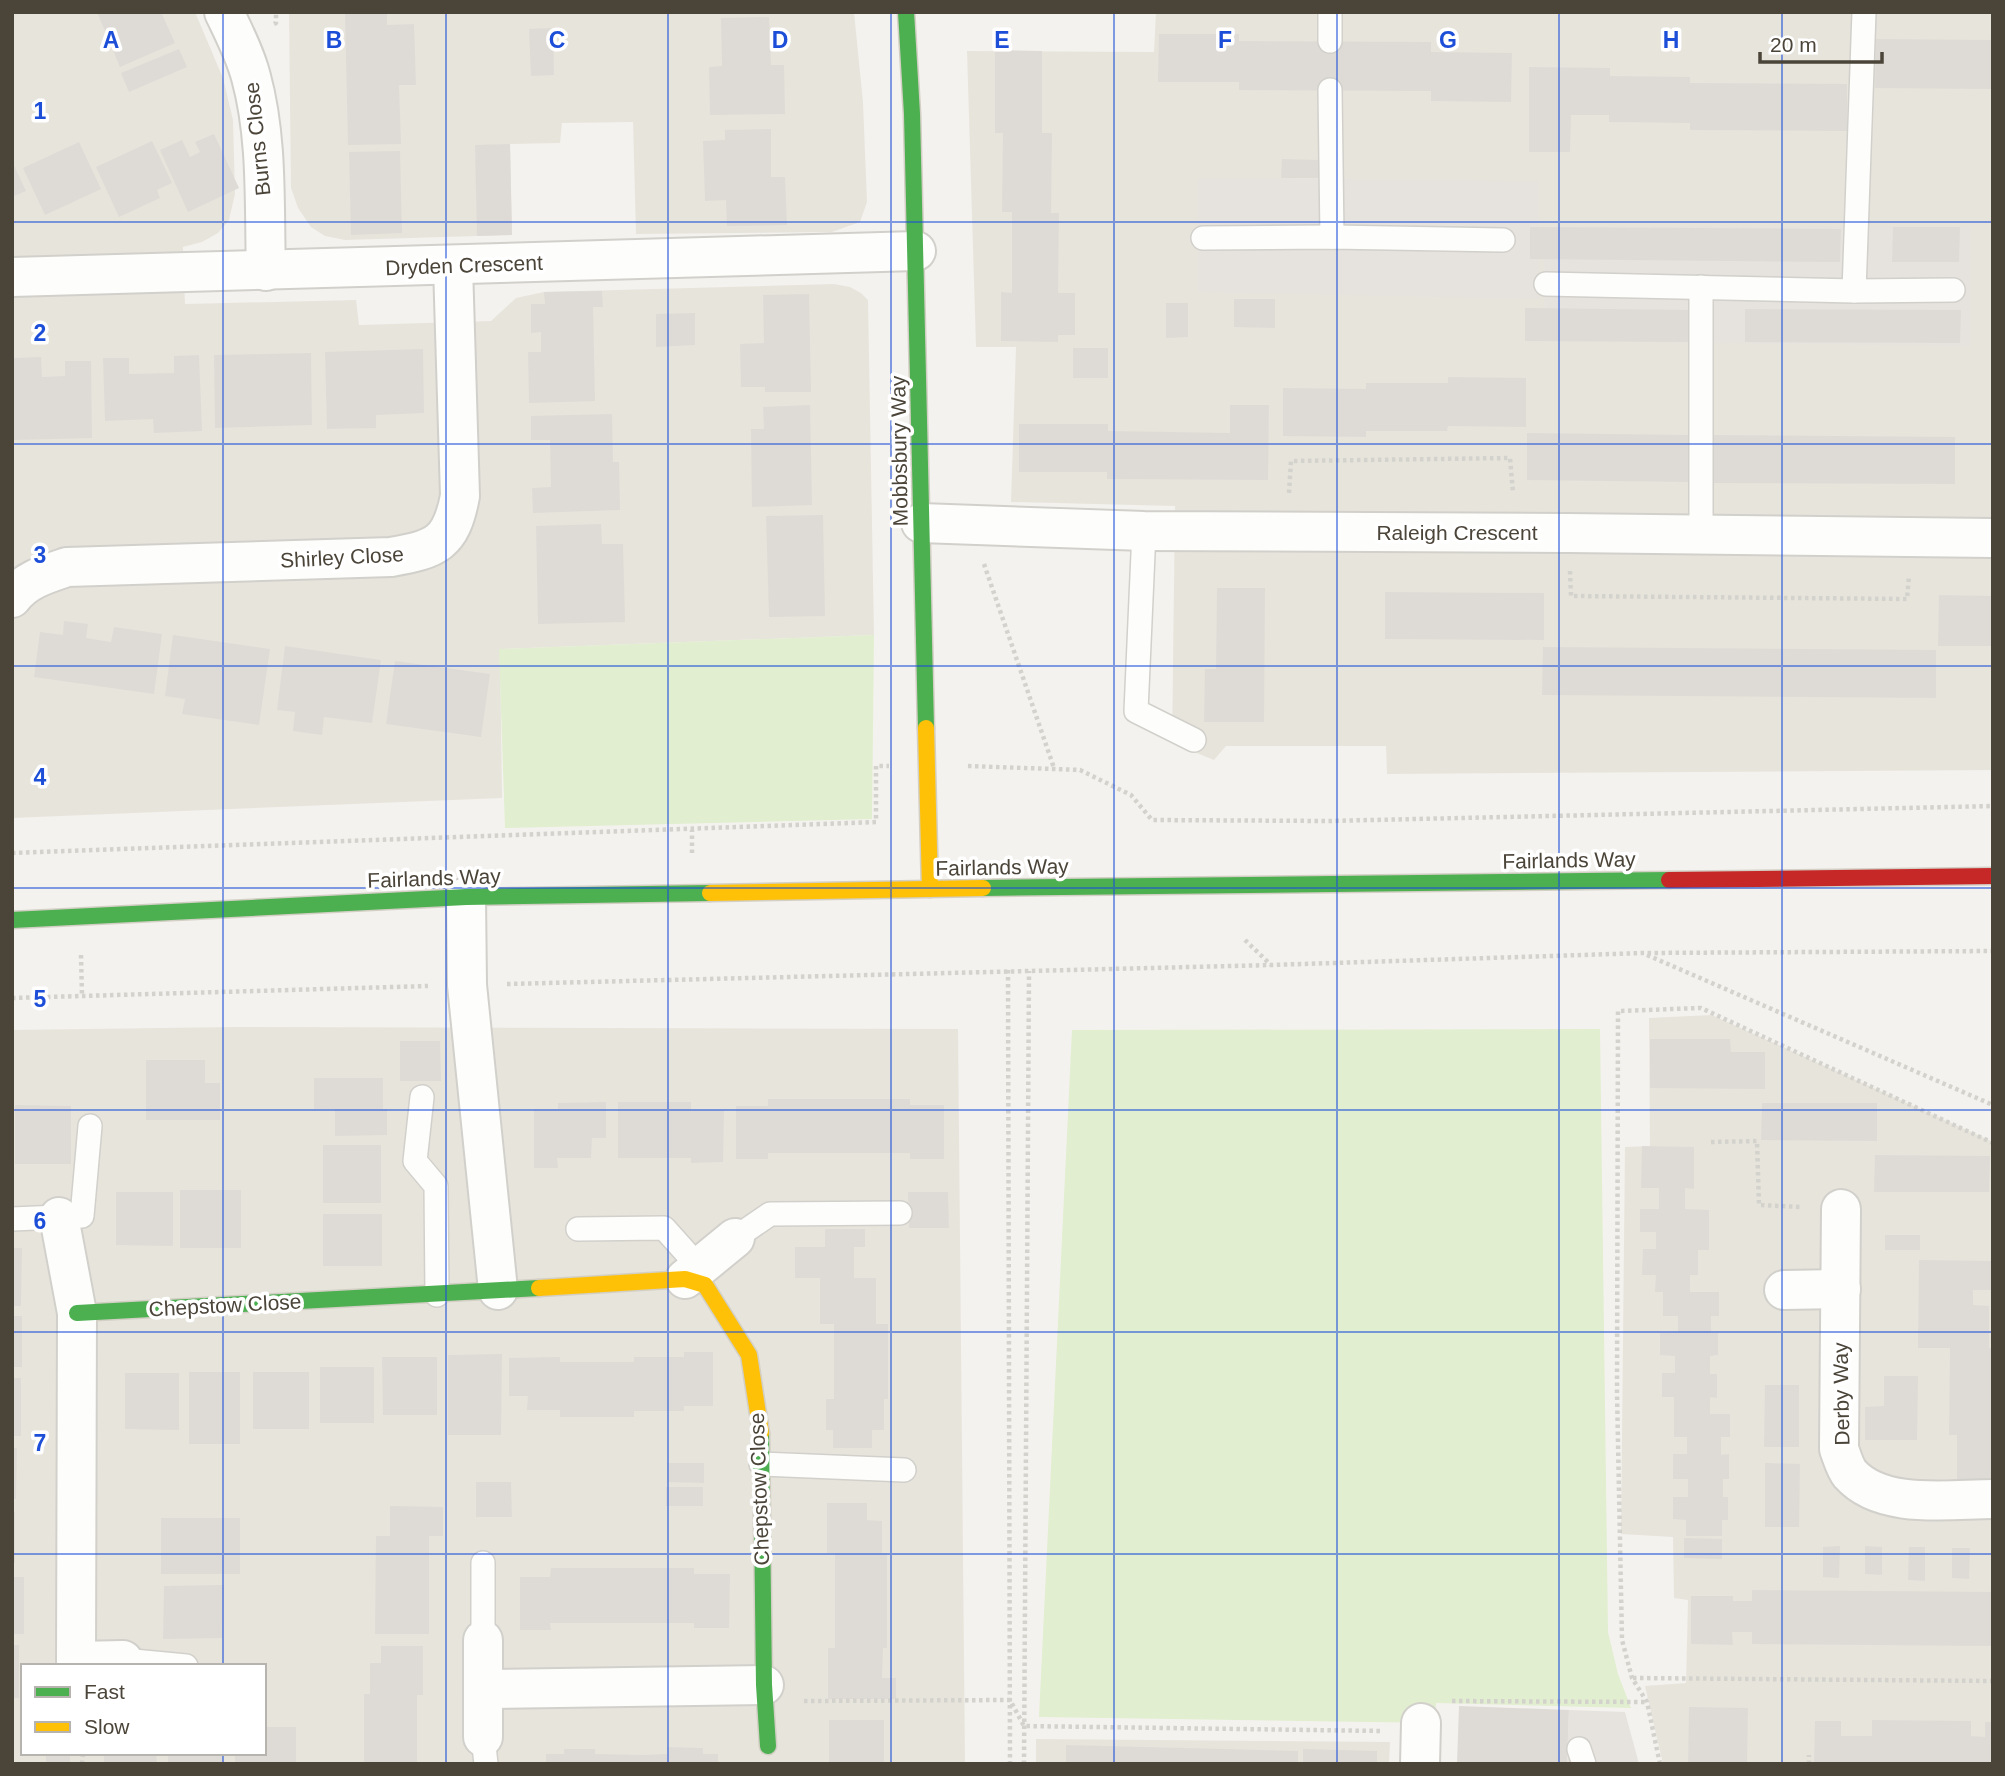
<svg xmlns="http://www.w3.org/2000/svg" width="2005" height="1776" viewBox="0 0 2005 1776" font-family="Helvetica,sans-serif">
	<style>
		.residential { fill: #e7e4dc; fill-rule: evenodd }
		.industrial { fill: #e6e2de }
		.green { fill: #e1eecf }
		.parking { fill: #e6e3df }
		.building { fill: #dedbd6 }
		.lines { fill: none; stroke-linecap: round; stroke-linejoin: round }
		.lane-casing { stroke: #d2d0cb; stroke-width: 26 }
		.street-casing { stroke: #d2d0cb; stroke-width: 42 }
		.fast-casing { stroke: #d3cfc5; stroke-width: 19 }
		.slow-casing { stroke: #d3cfc5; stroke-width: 19 }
		.jam-casing { stroke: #d3cfc5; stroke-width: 19 }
		.path { stroke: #d3d2cc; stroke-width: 4.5; stroke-dasharray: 3.5 3.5; stroke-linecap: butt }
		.lane { stroke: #fdfdfc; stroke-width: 23 }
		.street { stroke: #fdfdfc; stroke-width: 38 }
		.fast { stroke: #4caf50; stroke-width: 16 }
		.slow { stroke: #ffc107; stroke-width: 16 }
		.jam { stroke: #c62828; stroke-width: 16 }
		.grid { fill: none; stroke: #1d4ed8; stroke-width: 2; stroke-opacity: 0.55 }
		.labels { text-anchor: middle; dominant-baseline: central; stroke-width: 7; stroke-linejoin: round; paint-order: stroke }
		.street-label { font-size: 21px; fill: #4b4439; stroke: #fff }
		.grid-label { font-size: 23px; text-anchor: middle; font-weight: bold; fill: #1d4ed8; stroke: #fff; stroke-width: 7; stroke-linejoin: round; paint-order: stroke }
	</style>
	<rect width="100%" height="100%" fill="#f4f2ee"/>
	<!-- residential -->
	<g class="residential">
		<path d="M12,12H195L223,78L233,120L235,194L229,220L218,233L202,242L183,247L185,304L356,300L359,325L491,321L516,298L544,292L834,284L850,287L861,293L868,300L874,635L500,649L502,798L12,818Z"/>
		<path d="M289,12H854L863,102L867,202L860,222L832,232L636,234L633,122L562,123L560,143L510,144L512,235L345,240L325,236L311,227L298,208L291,188Z"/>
		<path d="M1156,12H1993V770L1387,774L1386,746H1226L1214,760L1172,743L1175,506L1011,502L1016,347H976L967,51L1154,52Z"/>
		<path d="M1712,1015L1991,1141L1993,1764H1663L1645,1686L1686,1683L1688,1600L1674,1598L1673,1537L1621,1534L1625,1147L1650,1146L1649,1018Z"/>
		<path d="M235,1027L958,1029L965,1764H12V1030ZM23,1666H264V1753H23Z"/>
		<path d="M1036,1739L1390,1742L1389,1764H1036Z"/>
	</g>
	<!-- industrial -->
	<g class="industrial">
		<path d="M1198,178L1539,181V299L1198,292Z"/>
		<path d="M1971,226L1970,346L1544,341L1545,227Z"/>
	</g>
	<!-- green -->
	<g class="green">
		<path d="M874,635L872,819L505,828L499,649Z"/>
		<path d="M1600,1029L1608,1632L1618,1674L1631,1708L1436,1703L1435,1723L1039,1717L1072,1030Z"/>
	</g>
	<!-- parking -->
	<path class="parking" d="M1569,1710L1625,1712L1639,1764H1567Z"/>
	<!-- building -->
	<g class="building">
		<path d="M97,12H161L175,43L120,67Z"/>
		<path d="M345,12H387V25L414,24L416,85H399L401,144L348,145Z"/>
		<path d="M769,17L771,65H784L785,114L710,115L709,67L722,66L721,18Z"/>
		<path d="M553,28L554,75L531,76L529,29Z"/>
		<path d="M1159,34H1239V41L1431,42V52L1512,53L1511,102L1431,101V91L1239,90V82H1158Z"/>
		<path d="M1876,39L1993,40V89L1875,88Z"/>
		<path d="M179,49L187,67L129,92L121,73Z"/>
		<path d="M995,50L1042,51V133H1052L1051,213H1059L1058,293H1075V335H1058V342L1001,341V292L1012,293V212H1002L1003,133H995Z"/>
		<path d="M1529,67L1610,68V76L1690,77V83L1847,84V131L1690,130V123L1609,122V115H1571L1570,152H1529Z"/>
		<path d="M771,129V177H785L787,225L727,226L726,200L705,201L703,141L725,140V130Z"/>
		<path d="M214,134L239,188L188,212L160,150L182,140L190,157L200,152L195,142Z"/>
		<path d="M152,141L172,183L157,190L160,198L119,217L96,167Z"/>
		<path d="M79,142L101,189L45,215L23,168Z"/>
		<path d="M510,144L512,235L477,236L475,145Z"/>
		<path d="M400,151L402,233L351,235L349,152Z"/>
		<path d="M1282,159L1319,160V178H1281Z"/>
		<path d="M12,161L26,191L12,197Z"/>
		<path d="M1530,227L1841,229L1840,262L1530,259Z"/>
		<path d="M1893,227H1960L1959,262H1892Z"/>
		<path d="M602,291L603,307H593L595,401L529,403L528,352H541V332L531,333V304H545L544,292Z"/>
		<path d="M809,294L811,392H765V387H741L740,344L764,343L763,295Z"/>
		<path d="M1234,299H1275V328L1234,327Z"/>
		<path d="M1166,303H1188V337L1166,338Z"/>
		<path d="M1525,308L1691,310V342L1525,341Z"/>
		<path d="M1745,309L1961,310L1960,343L1745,342Z"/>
		<path d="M695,313V345L656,347V314Z"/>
		<rect x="1073" y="348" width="35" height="30"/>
		<path d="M423,349L424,413L376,415V428L327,429L325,352Z"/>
		<path d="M311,353L312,425L215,428L214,355Z"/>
		<path d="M199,355L202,431L154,433L153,419L105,421L103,358H129V374L174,373V356Z"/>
		<path d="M41,357L42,377L65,376V361H91L92,438L14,440L12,358Z"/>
		<path d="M1448,377L1526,378V427L1448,426L1447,431H1366V437L1283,436V388L1366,389V383H1448Z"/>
		<path d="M810,405L812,505L752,507L751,429H764L763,407Z"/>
		<path d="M1230,405H1269L1268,480L1107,479V472H1019V424H1108V431L1230,433Z"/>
		<path d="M612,414L613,462H619L620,510L533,513L532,488L551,487L550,440H531V416Z"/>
		<path d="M1527,433L1689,435L1688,482L1527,480Z"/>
		<path d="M1713,435L1955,437V484L1713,483Z"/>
		<path d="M823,515L825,616L769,617L766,516Z"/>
		<path d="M601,524L602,544H623L625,622L538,624L536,526Z"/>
		<path d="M1217,588H1265L1264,722H1204L1205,669H1216Z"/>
		<path d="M1385,592L1544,593V640L1385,639Z"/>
		<path d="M1939,595L1993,596V646H1938Z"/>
		<path d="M64,621L88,624L86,638L111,642L114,627L162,634L154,694L34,677L40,632L63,635Z"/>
		<path d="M173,635L270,649L259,725L182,714L185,699L165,696Z"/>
		<path d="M285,646L381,660L372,723L324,717L322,735L293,731L295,712L277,710Z"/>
		<path d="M1543,647L1936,650V698L1542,695Z"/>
		<path d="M395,661L490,674L481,737L386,724Z"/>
		<path d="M1650,1039H1730L1731,1052H1765V1089L1650,1088Z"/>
		<path d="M400,1041H440L441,1081H400Z"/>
		<path d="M146,1060H205V1083H220V1120H146Z"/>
		<path d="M314,1078H383V1109H387V1135L335,1136V1109H314Z"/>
		<path d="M768,1099H910V1105H944V1159H910V1153H768V1159H736V1106H768Z"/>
		<path d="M606,1102V1138H592L591,1158H557L558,1168H534V1109H558V1103Z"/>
		<path d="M618,1102H691V1110H724L723,1162L691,1163V1158H618Z"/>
		<path d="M1762,1103H1877V1141L1761,1140Z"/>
		<path d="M15,1105L71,1106V1164H15Z"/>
		<rect x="323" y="1145" width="58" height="58"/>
		<path d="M1642,1146L1694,1147V1189L1685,1188V1209L1709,1210V1250H1698V1275H1690V1292H1719V1316H1711V1333H1718V1355L1710,1356V1374H1717V1398L1710,1397V1414H1730V1437H1721V1455L1729,1454V1479H1723V1497H1728V1520H1722V1536H1686V1520L1673,1519V1497H1688V1479H1673V1454H1687V1437H1674V1397H1662V1373H1675V1356L1660,1355V1333L1678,1332V1316H1663V1292H1655L1656,1275H1642L1643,1249H1656V1232H1640V1209H1659V1188H1641Z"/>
		<path d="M1875,1155L1990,1156L1989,1192H1874Z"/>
		<rect x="180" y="1190" width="61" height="58"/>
		<path d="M116,1192H173V1246L116,1245Z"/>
		<path d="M908,1192H948L949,1228H909Z"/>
		<rect x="323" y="1214" width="59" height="52"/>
		<path d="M825,1229H865V1247H854V1278H876V1324H888V1399H884V1430H872V1448H833V1430H826V1399H834V1324H820V1278H795V1247H825Z"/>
		<rect x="1885" y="1235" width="35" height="15"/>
		<path d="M12,1248H22L21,1306H12Z"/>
		<path d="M1919,1260L1993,1261V1290H1973V1305L1989,1306V1348H1993V1480H1957V1435H1949L1950,1348H1918Z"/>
		<rect x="12" y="1316" width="10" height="51"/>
		<path d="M684,1352H713V1406H684V1411H634V1417H560V1410H527L528,1396H509V1358L560,1357V1362H634V1357H684Z"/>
		<path d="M502,1354L501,1435H448V1355Z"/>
		<path d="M382,1357H437V1415H383Z"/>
		<rect x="320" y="1367" width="54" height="56"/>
		<rect x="189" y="1372" width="51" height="72"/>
		<rect x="253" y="1372" width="56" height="57"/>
		<path d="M125,1373H179V1430L125,1429Z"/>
		<path d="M1884,1376H1918L1917,1440H1865V1407L1884,1406Z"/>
		<rect x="12" y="1378" width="9" height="58"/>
		<path d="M1765,1385H1799V1447H1764Z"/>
		<path d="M12,1448H17L16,1499H12Z"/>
		<path d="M667,1463H704V1483L667,1482Z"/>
		<path d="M1765,1463L1800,1464L1799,1527H1765Z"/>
		<path d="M476,1482H511L512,1517H476Z"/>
		<rect x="666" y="1487" width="37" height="19"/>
		<path d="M827,1503H867V1520L882,1521V1553H887V1648H883L882,1678H896V1699H828V1648H835V1553H827Z"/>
		<path d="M390,1506L443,1507V1536H429V1634H375L376,1536H390Z"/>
		<rect x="12" y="1512" width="3" height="51"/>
		<rect x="161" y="1518" width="79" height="56"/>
		<path d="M1684,1538L1722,1539V1559L1684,1558Z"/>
		<path d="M1840,1546L1839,1578L1823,1577V1547Z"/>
		<path d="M1865,1546L1882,1547V1575L1865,1574Z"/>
		<path d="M1909,1547H1925V1581L1908,1580Z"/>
		<path d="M1952,1548H1970L1969,1579L1952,1578Z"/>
		<path d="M551,1568H694V1574H730L729,1628H694V1623H550L551,1630H520V1577H550Z"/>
		<rect x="12" y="1577" width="12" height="57"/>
		<path d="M224,1585L223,1638L163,1639L164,1586Z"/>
		<path d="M1752,1590L1993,1592V1646L1752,1644V1632H1732L1733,1645L1691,1644V1596H1733V1601H1752Z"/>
		<rect x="12" y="1645" width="7" height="53"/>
		<path d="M381,1646H423V1695H417V1764H364V1694H370V1663H381Z"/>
		<path d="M1459,1706L1569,1710L1567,1764H1457Z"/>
		<path d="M1689,1707L1748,1708L1747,1764H1688Z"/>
		<rect x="829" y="1720" width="55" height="44"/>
		<path d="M1872,1720L1971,1721V1736L1985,1737V1722H1993V1764H1814L1815,1721H1841V1736H1872Z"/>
		<path d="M264,1727H296V1764H235V1753H264Z"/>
		<path d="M1066,1745L1298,1751V1764H1066Z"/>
		<path d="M667,1747L703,1748V1754H718V1764H546V1754H564V1749H595V1754L643,1755L667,1754Z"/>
		<path d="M1303,1749L1377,1751V1764H1303Z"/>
		<rect x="46" y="1753" width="24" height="11"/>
		<path d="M104,1753H156L157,1764H104Z"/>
		<rect x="168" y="1753" width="55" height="11"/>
	</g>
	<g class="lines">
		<defs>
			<g id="lane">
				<path d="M1330,12V41"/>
				<path d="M1330,90L1332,237"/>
				<path d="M1203,238L1332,237L1503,240"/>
				<path d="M1546,284L1854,291L1953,290"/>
				<path d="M1701,287V534"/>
				<path d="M1854,291L1864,12"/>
				<path d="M1144,531L1136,711L1194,740"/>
				<path d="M422,1097L415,1161L436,1186L437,1295"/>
				<path d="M12,1219L82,1216L90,1126"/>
				<path d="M578,1229L664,1228L699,1267"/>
				<path d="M735,1238L770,1214L900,1213"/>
				<path d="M761,1464L904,1470"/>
				<path d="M483,1640V1563"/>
				<path d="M123,1660L186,1666"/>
				<path d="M483,1737L486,1764"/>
				<path d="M1579,1749L1584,1764"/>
			</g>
			<g id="street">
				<path d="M224,12C234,33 245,54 251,77C268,139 264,207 266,271"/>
				<path d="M12,277L916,251"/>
				<path d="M921,523L1144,531L1568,533L1993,538"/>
				<path d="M12,598C25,580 46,574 67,567L391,557C436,549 451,544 460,496L453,266"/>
				<path d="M466,897L467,985L498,1290"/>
				<path d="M1841,1209L1839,1449C1842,1457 1845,1468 1850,1474C1882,1510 1950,1499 1993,1499"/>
				<path d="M59,1217L77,1313L76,1666"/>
				<path d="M685,1279L735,1238"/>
				<path d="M1784,1290L1841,1289"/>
				<path d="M483,1640V1737"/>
				<path d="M76,1661L123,1660"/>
				<path d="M484,1689L764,1685"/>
				<path d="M1420,1764L1421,1723"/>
			</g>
			<g id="fast">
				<path d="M906,12L912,114L926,728"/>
				<path d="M983,888L1669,880"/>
				<path d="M12,920L466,897L710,893"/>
				<path d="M77,1313L539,1288"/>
				<path d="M761,1433L764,1685L768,1746"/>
			</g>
			<g id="slow">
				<path d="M926,728L930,889"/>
				<path d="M710,893L983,888"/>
				<path d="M539,1288L685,1279L705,1285L749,1355L761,1433"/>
			</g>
			<path id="jam" d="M1669,880L1993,876"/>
		</defs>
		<!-- lane casing -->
		<use href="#lane" class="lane-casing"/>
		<!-- street casing -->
		<use href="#street" class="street-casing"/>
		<!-- fast casing -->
		<use href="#fast" class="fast-casing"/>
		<!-- slow casing -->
		<use href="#slow" class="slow-casing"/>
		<!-- jam casing -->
		<use href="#jam" class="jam-casing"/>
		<!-- path -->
		<g class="path">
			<path d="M274,24L276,23V12"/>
			<path d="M1289,493L1291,461L1510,458L1513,493"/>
			<path d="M984,564L1054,768"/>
			<path d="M1570,571L1571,596L1907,599L1909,576"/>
			<path d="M968,766L1080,770L1131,795L1152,820L1328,821L1993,806"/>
			<path d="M12,853L876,822V766H889"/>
			<path d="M692,853V830"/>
			<path d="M1245,940L1271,965"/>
			<path d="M81,955L82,996"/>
			<path d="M1647,955L1993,1105"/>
			<path d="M1008,970L1010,1764"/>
			<path d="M507,984L1271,965L1644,953L1993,951"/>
			<path d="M12,998L428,986"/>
			<path d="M1711,1142L1757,1141L1759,1205L1801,1207"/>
			<path d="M1633,1678L1993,1681"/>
			<path d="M804,1701L1010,1700L1024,1726L1382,1731"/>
			<path d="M1452,1701L1647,1702"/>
			<path d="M82,1764L83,1753"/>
			<path d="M1024,1764L1029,971"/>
			<path d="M1660,1764L1647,1702L1632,1678L1622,1640L1617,1393L1618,1011L1701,1008L1993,1143"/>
			<path d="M1809,1764V1755"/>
		</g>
		<!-- lane -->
		<use href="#lane" class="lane"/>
		<!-- street -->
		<use href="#street" class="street"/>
		<!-- fast -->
		<use href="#fast" class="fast"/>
		<!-- slow -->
		<use href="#slow" class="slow"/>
		<!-- jam -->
		<use href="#jam" class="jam"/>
	</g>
	<!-- grid -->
	<path class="grid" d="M223,12V1666M446,12V1764M668,12V1764M891,12V1764M1114,12V1764M1337,12V1764M1559,12V1764M1782,12V1764M12,222H1993M12,444H1993M12,666H1993M12,888H1993M12,1110H1993M12,1332H1993M12,1554H1993M223,1753V1764"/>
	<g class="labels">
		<!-- street labels -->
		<g class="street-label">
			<text transform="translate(257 139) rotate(-96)">Burns Close</text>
			<text transform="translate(464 265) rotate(-2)">Dryden Crescent</text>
			<text transform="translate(899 451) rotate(-91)">Mobbsbury Way</text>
			<text x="1457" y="532">Raleigh Crescent</text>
			<text transform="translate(342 557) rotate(-3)">Shirley Close</text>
			<text transform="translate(1569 860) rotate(-1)">Fairlands Way</text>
			<text transform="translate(1002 867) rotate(-1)">Fairlands Way</text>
			<text transform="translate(434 878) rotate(-2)">Fairlands Way</text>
			<text transform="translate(225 1305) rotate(-3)">Chepstow Close</text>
			<text transform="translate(1841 1394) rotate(-91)">Derby Way</text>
			<text transform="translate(759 1489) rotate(-92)">Chepstow Close</text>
		</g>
	</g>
	<g class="grid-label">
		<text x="111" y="48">A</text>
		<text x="334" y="48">B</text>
		<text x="557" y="48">C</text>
		<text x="780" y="48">D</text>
		<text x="1002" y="48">E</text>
		<text x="1225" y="48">F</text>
		<text x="1448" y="48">G</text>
		<text x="1671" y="48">H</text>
		<text x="40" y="119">1</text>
		<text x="40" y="341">2</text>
		<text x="40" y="563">3</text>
		<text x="40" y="785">4</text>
		<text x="40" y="1007">5</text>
		<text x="40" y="1229">6</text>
		<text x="40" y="1451">7</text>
	</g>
	<!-- border -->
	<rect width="2005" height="1776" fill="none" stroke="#4b4439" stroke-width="28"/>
	<!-- legend -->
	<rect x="21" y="1664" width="245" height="91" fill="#ffffff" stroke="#b7b4b0" stroke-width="2"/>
	<rect x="35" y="1687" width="35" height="10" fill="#4caf50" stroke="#b7b4b0" stroke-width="2"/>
	<text x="84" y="1699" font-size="21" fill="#4b4439">Fast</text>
	<rect x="35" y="1722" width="35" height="10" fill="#ffc107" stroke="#b7b4b0" stroke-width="2"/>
	<text x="84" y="1734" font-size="21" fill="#4b4439">Slow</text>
	<!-- scale -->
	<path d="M1760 52v10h122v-10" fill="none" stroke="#4b4439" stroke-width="3.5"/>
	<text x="1770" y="52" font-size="21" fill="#4b4439" stroke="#ffffff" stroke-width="5" paint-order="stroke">20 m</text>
</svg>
